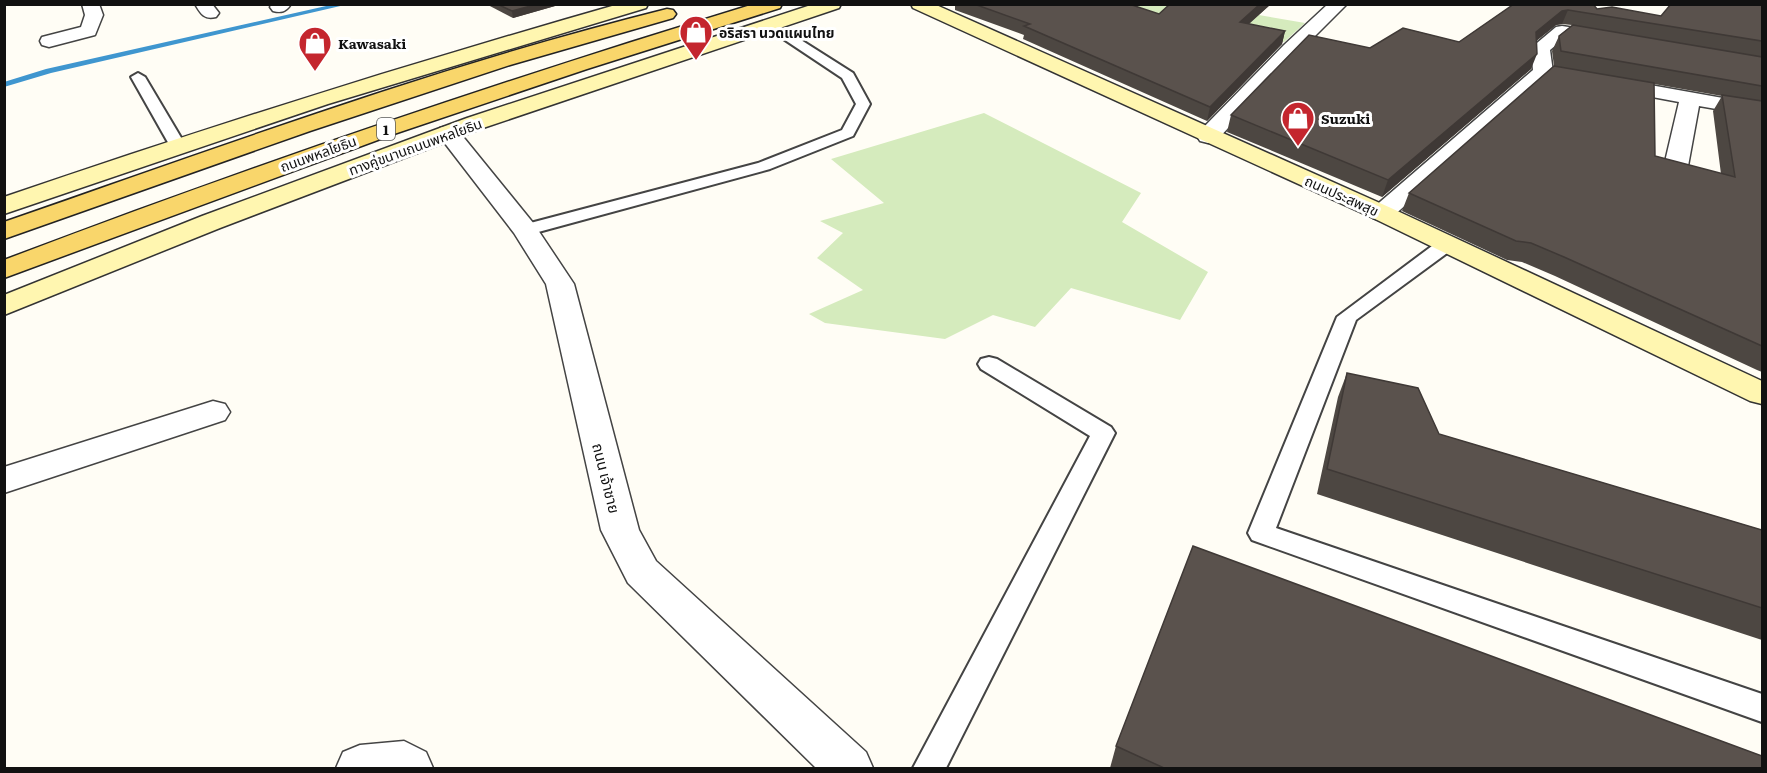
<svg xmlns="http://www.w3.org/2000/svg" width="1767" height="773" viewBox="0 0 1767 773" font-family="Literata,'Noto Sans Thai',serif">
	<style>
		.green { fill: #d5ebbd }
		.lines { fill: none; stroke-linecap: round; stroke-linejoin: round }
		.stream { fill: #3f96cf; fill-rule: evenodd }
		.lane-casing { stroke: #444; stroke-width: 4 }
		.street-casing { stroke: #444; stroke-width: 3 }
		.secondary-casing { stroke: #333; stroke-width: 3 }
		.primary-casing { stroke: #222; stroke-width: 3 }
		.lane { fill: #fff; fill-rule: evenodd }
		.street { fill: #fff; fill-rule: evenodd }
		.secondary { fill: #fff6b0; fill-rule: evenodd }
		.primary { fill: #f9d66b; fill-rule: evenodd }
		.wall { fill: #4d4742; fill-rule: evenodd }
		.shaded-wall { fill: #3f3936 }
		.building { fill: #5a524d; stroke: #3f3936; stroke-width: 1.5 }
		.labels { text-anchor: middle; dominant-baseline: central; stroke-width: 6; stroke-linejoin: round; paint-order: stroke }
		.far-poi-label { font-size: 14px; font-weight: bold; fill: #111; stroke: #fff; text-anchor: start }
		.shield { fill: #fff; stroke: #585858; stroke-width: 1.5 }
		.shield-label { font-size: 14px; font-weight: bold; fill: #111 }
		.far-street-label { font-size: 14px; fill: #111; stroke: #fff }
		.street-label { font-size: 15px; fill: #111; stroke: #fff }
	</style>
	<rect width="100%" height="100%" fill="#fffdf5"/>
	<!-- green -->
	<g class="green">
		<path d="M1086,5H1200L1305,23L1284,42L1179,19Z"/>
		<path d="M984,113L1141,193L1122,222L1208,272L1180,320L1071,288L1035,327L993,315L945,339L825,323L809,314L863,290L817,258L843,233L820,221L884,203L831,159Z"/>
	</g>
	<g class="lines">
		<!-- stream -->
		<path class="stream" d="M335,4H349L51,73L4,87V82L46,69Z"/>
		<defs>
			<g id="lane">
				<path d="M771,21L853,73L870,104L853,136L770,169L531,234H519L516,230L519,226L758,163L842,130L856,104L842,78L767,28L765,25L767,22Z"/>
				<path d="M138,73L145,77L186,146L184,149L178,151L170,146L131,77Z"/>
				<path d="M1447,238L1454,240L1456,244L1454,248L1356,320L1276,528L1762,694V722L1252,540L1248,533L1337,317L1440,240Z"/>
				<path d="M989,357L997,359L1111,427L1115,433L946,768H913L1090,436L981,369L978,364L981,359Z"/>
			</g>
			<g id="street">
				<path d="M82,4H99L103,15L95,35L49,47L42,45L40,41L42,37L81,27L85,15Z"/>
				<path d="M195,4H212L219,13L216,17C204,20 201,14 195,4Z"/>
				<path d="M272,4H291C286,12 281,13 273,11L270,7Z"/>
				<path d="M1328,4H1347L1298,53L1216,141L1208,143L1200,141L1197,136L1200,131L1284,45Z"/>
				<path d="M1562,26L1607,33L1614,35L1616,39L1614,43L1607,45L1566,37L1550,50L1553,72L1550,76L1391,218L1382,221L1373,218L1369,213L1373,208L1533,70L1531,48L1556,27Z"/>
				<path d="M1611,78L1762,105V117L1699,106L1688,166L1684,171L1676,173L1668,171L1664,166L1679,102L1604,88L1601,84L1604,80Z"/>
				<path d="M448,126L456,128L534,224L574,284L639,530L656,561L866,752L873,768H816L628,583L601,530L546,284L514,233L437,133L440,128Z"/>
				<path d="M213,401L225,404L230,412L225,420L4,493V467Z"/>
				<path d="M404,741L426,752L433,768H336L343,752L360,745Z"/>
			</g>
			<g id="secondary">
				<path d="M619,4H648L646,8L328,104L4,214V197C208,127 412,63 619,4Z"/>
				<path d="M814,4H841L839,8L483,128L220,228L4,315V295L202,216L467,118Z"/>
				<path d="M911,4H934L1391,208L1762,381V404L1750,401L1373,218L913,8Z"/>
			</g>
			<g id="primary">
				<path d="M754,4H782L780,8L587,69L394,134L4,278V260C251,166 501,81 754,4Z"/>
				<path d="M667,9L673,10L676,14L673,18L510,65L310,131L4,239V222C223,146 442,65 667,9Z"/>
			</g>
		</defs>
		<!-- lane casing -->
		<use href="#lane" class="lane-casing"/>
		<!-- street casing -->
		<use href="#street" class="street-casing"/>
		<!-- secondary casing -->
		<use href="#secondary" class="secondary-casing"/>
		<!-- primary casing -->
		<use href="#primary" class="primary-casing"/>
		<!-- lane -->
		<use href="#lane" class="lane"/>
		<!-- street -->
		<use href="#street" class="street"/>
		<!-- secondary -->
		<use href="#secondary" class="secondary"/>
		<!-- primary -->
		<use href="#primary" class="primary"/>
	</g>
	<!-- wall -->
	<g class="wall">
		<path d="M486,4H562L513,18Z"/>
		<path d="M955,4H1129L1159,14L1170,4H1271L1249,24L1285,31L1282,44L1207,121L1023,39L1024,35L955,10Z"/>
		<path d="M1514,4L1597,9L1661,16L1762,4V372L1757,370L1555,276L1522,262L1507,260L1402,211L1409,193L1554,66L1552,51L1559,36L1572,25L1562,24L1556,25L1536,41L1531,69L1382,197L1227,132L1231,115L1370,48L1459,42ZM1654,84L1722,96L1713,111L1721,174L1655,156Z"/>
		<path d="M1347,373L1439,434L1762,530V640L1317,494L1338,397Z"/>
		<path d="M1116,746L1762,768H1110Z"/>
	</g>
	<!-- shaded-wall -->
	<g class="shaded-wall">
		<path d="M538,4H562L513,18L512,11Z"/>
		<path d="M1260,4H1271L1237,34L1240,22Z"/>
		<path d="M1568,10L1562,24L1556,25L1530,46L1536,32L1562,11Z"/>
		<path d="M1285,31L1282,44L1207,121L1210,107Z"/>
		<path d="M1537,54L1531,69L1382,197L1388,180Z"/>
	</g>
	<!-- building -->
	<g class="building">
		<path d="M497,4H538L512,11Z"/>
		<path d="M974,4H1129L1159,14L1170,4H1260L1240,22L1285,31L1210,107L1024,26L1030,24Z"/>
		<path d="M1514,4H1593L1597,9L1612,7L1661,16L1671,4H1762V41L1568,10L1562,11L1536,32L1537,54L1388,180L1231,115L1309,35L1370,48L1403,28L1459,42Z"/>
		<path d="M1573,25L1762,57V86L1561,51L1559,36Z"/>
		<path d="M1554,66L1654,83L1655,156L1735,177L1722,95L1762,101V346L1564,257L1531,243L1516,241L1409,193Z"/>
		<path d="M1347,373L1418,388L1439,434L1762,530V608L1327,469Z"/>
		<path d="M1193,546L1762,756V768H1164L1116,746Z"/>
	</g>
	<!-- icons -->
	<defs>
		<symbol id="shop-pin" viewBox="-11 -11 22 30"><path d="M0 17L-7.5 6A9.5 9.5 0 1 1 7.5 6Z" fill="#c4262e" stroke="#fff"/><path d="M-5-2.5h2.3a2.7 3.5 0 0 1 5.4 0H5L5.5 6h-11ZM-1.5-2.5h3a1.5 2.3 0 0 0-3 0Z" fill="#fff"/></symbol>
	</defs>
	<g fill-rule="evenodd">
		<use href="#shop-pin" x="677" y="13" width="38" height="52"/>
		<use href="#shop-pin" x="296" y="24" width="38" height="52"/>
		<use href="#shop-pin" x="1279" y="99" width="38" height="52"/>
	</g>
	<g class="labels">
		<!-- far-poi labels -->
		<g class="far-poi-label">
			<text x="719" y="32">อริสรา นวดแผนไทย</text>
			<text x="338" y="43">Kawasaki</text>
			<text x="1321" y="118">Suzuki</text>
		</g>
		<!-- shield labels -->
		<rect class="shield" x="377" y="118" width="18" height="22" rx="4.5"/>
		<g class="shield-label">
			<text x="386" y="129">1</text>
		</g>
		<!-- far-street labels -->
		<g class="far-street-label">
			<text transform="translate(415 146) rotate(-20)">ทางคู่ขนานถนนพหลโยธิน</text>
			<text transform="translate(318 153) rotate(-20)">ถนนพหลโยธิน</text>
			<text transform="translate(1342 195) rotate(24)">ถนนประสพสุข</text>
		</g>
		<!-- street labels -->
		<g class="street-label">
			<text transform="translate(607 478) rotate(76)">ถนน เจ้าชาย</text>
		</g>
	</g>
	<!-- border -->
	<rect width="1767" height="773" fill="none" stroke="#111111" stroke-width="12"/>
</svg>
